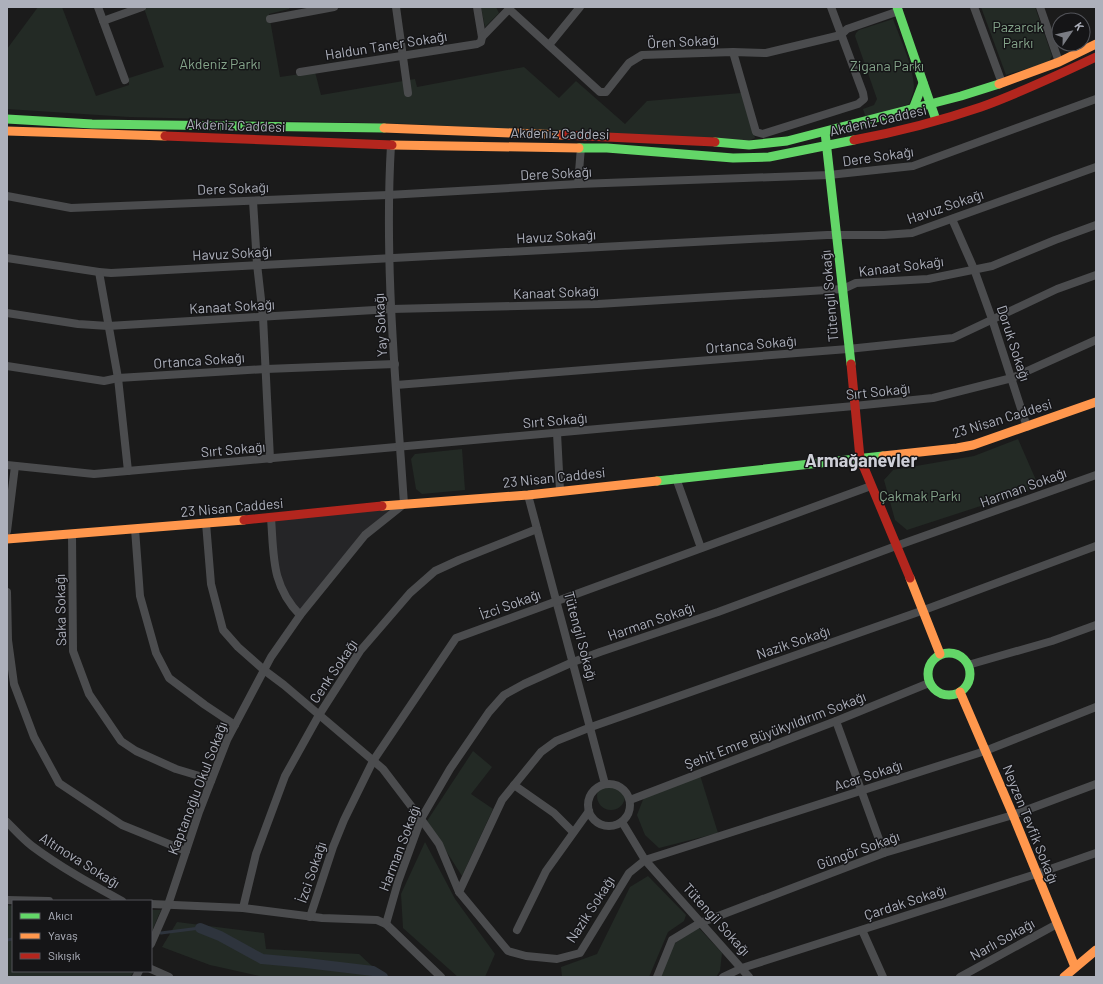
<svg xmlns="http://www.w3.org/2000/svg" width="1103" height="984" viewBox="0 0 1103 984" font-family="Barlow,sans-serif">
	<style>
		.built { fill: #252527 }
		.green { fill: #232a25 }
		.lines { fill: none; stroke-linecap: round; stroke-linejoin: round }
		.stream { stroke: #2e343d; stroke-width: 3 }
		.canal { stroke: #2e343d; stroke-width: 10 }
		.street { stroke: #4b4c4e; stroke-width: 8 }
		.fast { stroke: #63d668; stroke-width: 9 }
		.slow { stroke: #ff974d; stroke-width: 9 }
		.jam { stroke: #b3261e; stroke-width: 9 }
		.labels { text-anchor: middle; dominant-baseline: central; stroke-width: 3; stroke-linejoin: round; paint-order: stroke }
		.park-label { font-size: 14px; fill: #85a58b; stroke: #151517 }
		.street-label { font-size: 14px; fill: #adb0bb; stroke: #151517 }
		.district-label { font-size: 18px; font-weight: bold; fill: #cecfd7; stroke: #151517 }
	</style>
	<rect width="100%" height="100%" fill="#1b1b1b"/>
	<!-- built -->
	<path class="built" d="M393,508L360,535L297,615L280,591L269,521Z"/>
	<!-- green -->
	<g class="green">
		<path d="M38,7H62L96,96L129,85V78L164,67L144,8L290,7L289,9L269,14L280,77L315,72L321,95L415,79L417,87L524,67L559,98L576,81L625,124L647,101L741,93L755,138L746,142L411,124L129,117L7,109V49Z"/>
		<path d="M481,7H496L499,13L485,27Z"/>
		<path d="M981,7H1035L1052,56L1049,62L1006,75Z"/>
		<path d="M893,19C900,38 913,66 914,86C914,92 911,98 909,104L866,118L863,109L874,105L877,99L855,36L856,33L859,30Z"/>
		<path d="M1018,439L1039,487L907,530L895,520L884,480L893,470L974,456Z"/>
		<path d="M462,449L465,490L422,494L416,489L411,459L415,454Z"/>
		<path d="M473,751L492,767L471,794L493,809L462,876L427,821Z"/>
		<path d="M699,772L718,833L659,848L645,835L637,815L646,792Z"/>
		<circle cx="611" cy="796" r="14"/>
		<path d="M425,842L455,899L495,954L485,977H458L403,928L401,894Z"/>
		<path d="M648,876L686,915L684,921L668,932L649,977H562L561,967L597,954L630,887Z"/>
		<path d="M7,905L13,906V971H134L130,977H7Z"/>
		<path d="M151,910H161L151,933Z"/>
		<path d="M177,922L264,933L266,949L359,954L384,977H264L210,965L162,947Z"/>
		<path d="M698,927L722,953L720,971L716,977H660L674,944Z"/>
	</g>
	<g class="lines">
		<!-- stream -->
		<g class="stream">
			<path d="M161,933L200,928"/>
			<path d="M7,940L13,939"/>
		</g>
		<!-- canal -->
		<path class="canal" d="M200,928L220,936L262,959L306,963L373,971L383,977"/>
		<!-- street -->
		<g class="street">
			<path d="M98,7L125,80"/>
			<path d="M396,7L408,93"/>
			<path d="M477,7L482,37"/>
			<path d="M974,7L1002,83"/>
			<path d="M1040,7L1059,62"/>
			<path d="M270,19L334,7"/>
			<path d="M103,21L142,7"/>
			<path d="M549,45L580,7"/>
			<path d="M733,52L756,132L763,134L858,104L864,99L863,93L831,7"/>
			<path d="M300,72L477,44L481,42L482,37L509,9L600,92H606L629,63L642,55L733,52L766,53L841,35L847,29L899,11"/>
			<path d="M578,184L581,147"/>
			<path d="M7,196L71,208L388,195L578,184L829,175L913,166L1096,99"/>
			<path d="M253,201L257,264L263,317L270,459"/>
			<path d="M952,219L974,269L992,319L1027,427"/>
			<path d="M7,258L99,272L111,273L827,235H884L912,233L1096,167"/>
			<path d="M99,272L118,378L128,471"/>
			<path d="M7,313L78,324L108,326L391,309L598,304L843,289L856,283L928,279L992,266L1055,240L1096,225"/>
			<path d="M7,366L104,381L118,378L266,369L395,364"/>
			<path d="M396,385L848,349L953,338L1057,289L1096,275"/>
			<path d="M557,433L560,491"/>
			<path d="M7,465L94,474L854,406L933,398L1012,378L1096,340"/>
			<path d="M676,478L701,548"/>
			<path d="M528,495L605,784"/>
			<path d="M271,518C274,556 271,585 300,615"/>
			<path d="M206,523L211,584L223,630L238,647L264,670L284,685L383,769L421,819L439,844L459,892"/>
			<path d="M135,529L140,596L156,653L169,678L205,705L235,725"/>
			<path d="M7,531L15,466"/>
			<path d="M72,534L73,651L89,694L121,741L136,751L176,769L206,778L211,781"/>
			<path d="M1096,546L924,610L591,727L556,741L541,752L502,800L459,892L508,951L526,956L557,959L580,953L629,873L645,860L985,751L1096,707"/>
			<path d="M7,592L8,640L14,684L34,737L59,783L122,825L186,851"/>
			<path d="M968,665L1052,641L1096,625"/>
			<path d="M836,721L884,853"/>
			<circle cx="609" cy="805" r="21"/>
			<path d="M514,785L554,813L573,832"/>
			<path d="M630,800L836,721L929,683"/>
			<path d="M7,822C15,830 23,839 32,846C60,867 91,884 122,901"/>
			<path d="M622,822L645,860L749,977"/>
			<path d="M7,900L49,901"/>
			<path d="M151,904L243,908L322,918L377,920L386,924L441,977"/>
			<path d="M243,908L256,854L285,776L319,715L360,651L410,593L435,571L459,560L537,529"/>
			<path d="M310,917L333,847L344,820L373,761L456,638L871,486"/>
			<path d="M386,924L398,882L421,819L450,769L489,712L504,695L524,684L573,662L600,652L718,612L896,546L1096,475"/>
			<path d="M517,930L546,871L589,811"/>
			<path d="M862,930L883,977"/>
			<path d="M151,944L168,905L199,812L227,740L271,657L301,614L365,535L404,504C396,384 384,264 391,145"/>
			<path d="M151,969L169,977"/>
			<path d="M136,977L139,971"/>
			<path d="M657,977L672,940L700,923L884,853L1013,815L1096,784"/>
			<path d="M723,977L742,968L1036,874L1096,853"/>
			<path d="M960,977L1057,924"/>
		</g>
		<!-- fast -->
		<g class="fast">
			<path d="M897,7L936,120"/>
			<path d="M913,109L923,83"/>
			<path d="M7,119L92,124L384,128"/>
			<path d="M825,132L851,364"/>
			<path d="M715,142L749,145L787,141L961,96L999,84"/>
			<path d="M579,148H607L733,158L769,157L854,140"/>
			<path d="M657,481L883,456"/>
			<circle cx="949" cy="674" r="21"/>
		</g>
		<!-- slow -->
		<g class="slow">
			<path d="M999,84L1059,62L1096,44"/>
			<path d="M384,128L563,135"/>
			<path d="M7,131L165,136"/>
			<path d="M392,145L579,148"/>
			<path d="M883,456L957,448L973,445L1096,402"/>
			<path d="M382,506L528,495L657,481"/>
			<path d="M7,539L244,520"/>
			<path d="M910,578L940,654"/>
			<path d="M960,692L1013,815L1075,967"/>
			<path d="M1064,977L1096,950"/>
		</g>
		<!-- jam -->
		<g class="jam">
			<path d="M563,135L715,142"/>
			<path d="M165,136L392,145"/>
			<path d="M854,140C897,132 940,121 981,107C1020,93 1058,75 1096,57"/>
			<path d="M851,364L860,458L910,578"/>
			<path d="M244,520L382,506"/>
		</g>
	</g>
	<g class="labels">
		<!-- park labels -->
		<g class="park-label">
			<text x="1018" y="26">Pazarcık<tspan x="1018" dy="16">Parkı</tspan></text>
			<text x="220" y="63">Akdeniz Parkı</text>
			<text x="887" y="65">Zigana Parkı</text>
			<text x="920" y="495">Çakmak Parkı</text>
		</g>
		<!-- street labels -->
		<g class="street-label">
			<text transform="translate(683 41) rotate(-3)">Ören Sokağı</text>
			<text transform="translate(386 45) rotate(-9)">Haldun Taner Sokağı</text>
			<text transform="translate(878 120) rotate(-13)">Akdeniz Caddesi</text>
			<text transform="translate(236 125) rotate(2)">Akdeniz Caddesi</text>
			<text transform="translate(560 133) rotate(1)">Akdeniz Caddesi</text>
			<text transform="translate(878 156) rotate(-8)">Dere Sokağı</text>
			<text transform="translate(556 173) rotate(-3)">Dere Sokağı</text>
			<text transform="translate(233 188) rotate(-2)">Dere Sokağı</text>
			<text transform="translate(945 206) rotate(-19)">Havuz Sokağı</text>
			<text transform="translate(556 236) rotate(-3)">Havuz Sokağı</text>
			<text transform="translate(232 253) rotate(-3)">Havuz Sokağı</text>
			<text transform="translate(901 266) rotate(-7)">Kanaat Sokağı</text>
			<text transform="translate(556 292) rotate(-2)">Kanaat Sokağı</text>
			<text transform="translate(829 296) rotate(-95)">Tütengil Sokağı</text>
			<text transform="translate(232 306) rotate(-3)">Kanaat Sokağı</text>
			<text transform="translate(380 325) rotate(-93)">Yay Sokağı</text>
			<text transform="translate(1014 343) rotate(72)">Doruk Sokağı</text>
			<text transform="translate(751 344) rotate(-5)">Ortanca Sokağı</text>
			<text transform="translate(199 360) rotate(-4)">Ortanca Sokağı</text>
			<text transform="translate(878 391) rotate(-6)">Sırt Sokağı</text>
			<text transform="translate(1002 418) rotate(-17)">23 Nisan Caddesi</text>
			<text transform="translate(555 420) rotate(-5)">Sırt Sokağı</text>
			<text transform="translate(233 449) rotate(-5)">Sırt Sokağı</text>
			<text transform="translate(554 477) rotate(-6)">23 Nisan Caddesi</text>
			<text transform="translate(1023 487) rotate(-20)">Harman Sokağı</text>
			<text transform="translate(232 507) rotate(-5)">23 Nisan Caddesi</text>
			<text transform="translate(510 604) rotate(-20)">İzci Sokağı</text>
			<text transform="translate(60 610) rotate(-91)">Saka Sokağı</text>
			<text transform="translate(651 621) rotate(-19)">Harman Sokağı</text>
			<text transform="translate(581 636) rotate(75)">Tütengil Sokağı</text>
			<text transform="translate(793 642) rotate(-19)">Nazik Sokağı</text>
			<text transform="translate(333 671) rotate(-56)">Cenk Sokağı</text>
			<text transform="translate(775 730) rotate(-21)">Şehit Emre Büyükyıldırım Sokağı</text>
			<text transform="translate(868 775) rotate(-18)">Acar Sokağı</text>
			<text transform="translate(197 788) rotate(-69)">Kaptanoğlu Okul Sokağı</text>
			<text transform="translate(1031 824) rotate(68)">Neyzen Tevfik Sokağı</text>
			<text transform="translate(399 848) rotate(-69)">Harman Sokağı</text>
			<text transform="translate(858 850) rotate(-20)">Güngör Sokağı</text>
			<text transform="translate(80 860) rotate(32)">Altınova Sokağı</text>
			<text transform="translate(311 872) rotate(-71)">İzci Sokağı</text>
			<text transform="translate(905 902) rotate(-18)">Çardak Sokağı</text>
			<text transform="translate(590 909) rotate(-57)">Nazik Sokağı</text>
			<text transform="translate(717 919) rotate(48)">Tütengil Sokağı</text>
			<text transform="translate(1002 939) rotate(-29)">Narlı Sokağı</text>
		</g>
		<!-- district labels -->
		<g class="district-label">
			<text x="861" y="460">Armağanevler</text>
		</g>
	</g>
	<!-- border -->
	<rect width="1103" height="984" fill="none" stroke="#adb0bb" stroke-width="16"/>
	<!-- legend -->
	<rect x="12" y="900" width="140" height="72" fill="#151517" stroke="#525359"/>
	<rect x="20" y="913" width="20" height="6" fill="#63d668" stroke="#525359"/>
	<text x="48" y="920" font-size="12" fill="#adb0bb">Akıcı</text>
	<rect x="20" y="933" width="20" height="6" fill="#ff974d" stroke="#525359"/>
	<text x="48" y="940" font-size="12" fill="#adb0bb">Yavaş</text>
	<rect x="20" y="953" width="20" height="6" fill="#b3261e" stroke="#525359"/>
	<text x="48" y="960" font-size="12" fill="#adb0bb">Sıkışık</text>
	<!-- north arrow -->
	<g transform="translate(1071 32) rotate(56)"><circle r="19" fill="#151517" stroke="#525359"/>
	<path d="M0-3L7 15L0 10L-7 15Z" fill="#7a7c83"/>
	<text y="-6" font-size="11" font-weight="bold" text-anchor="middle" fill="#adb0bb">K</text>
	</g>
</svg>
